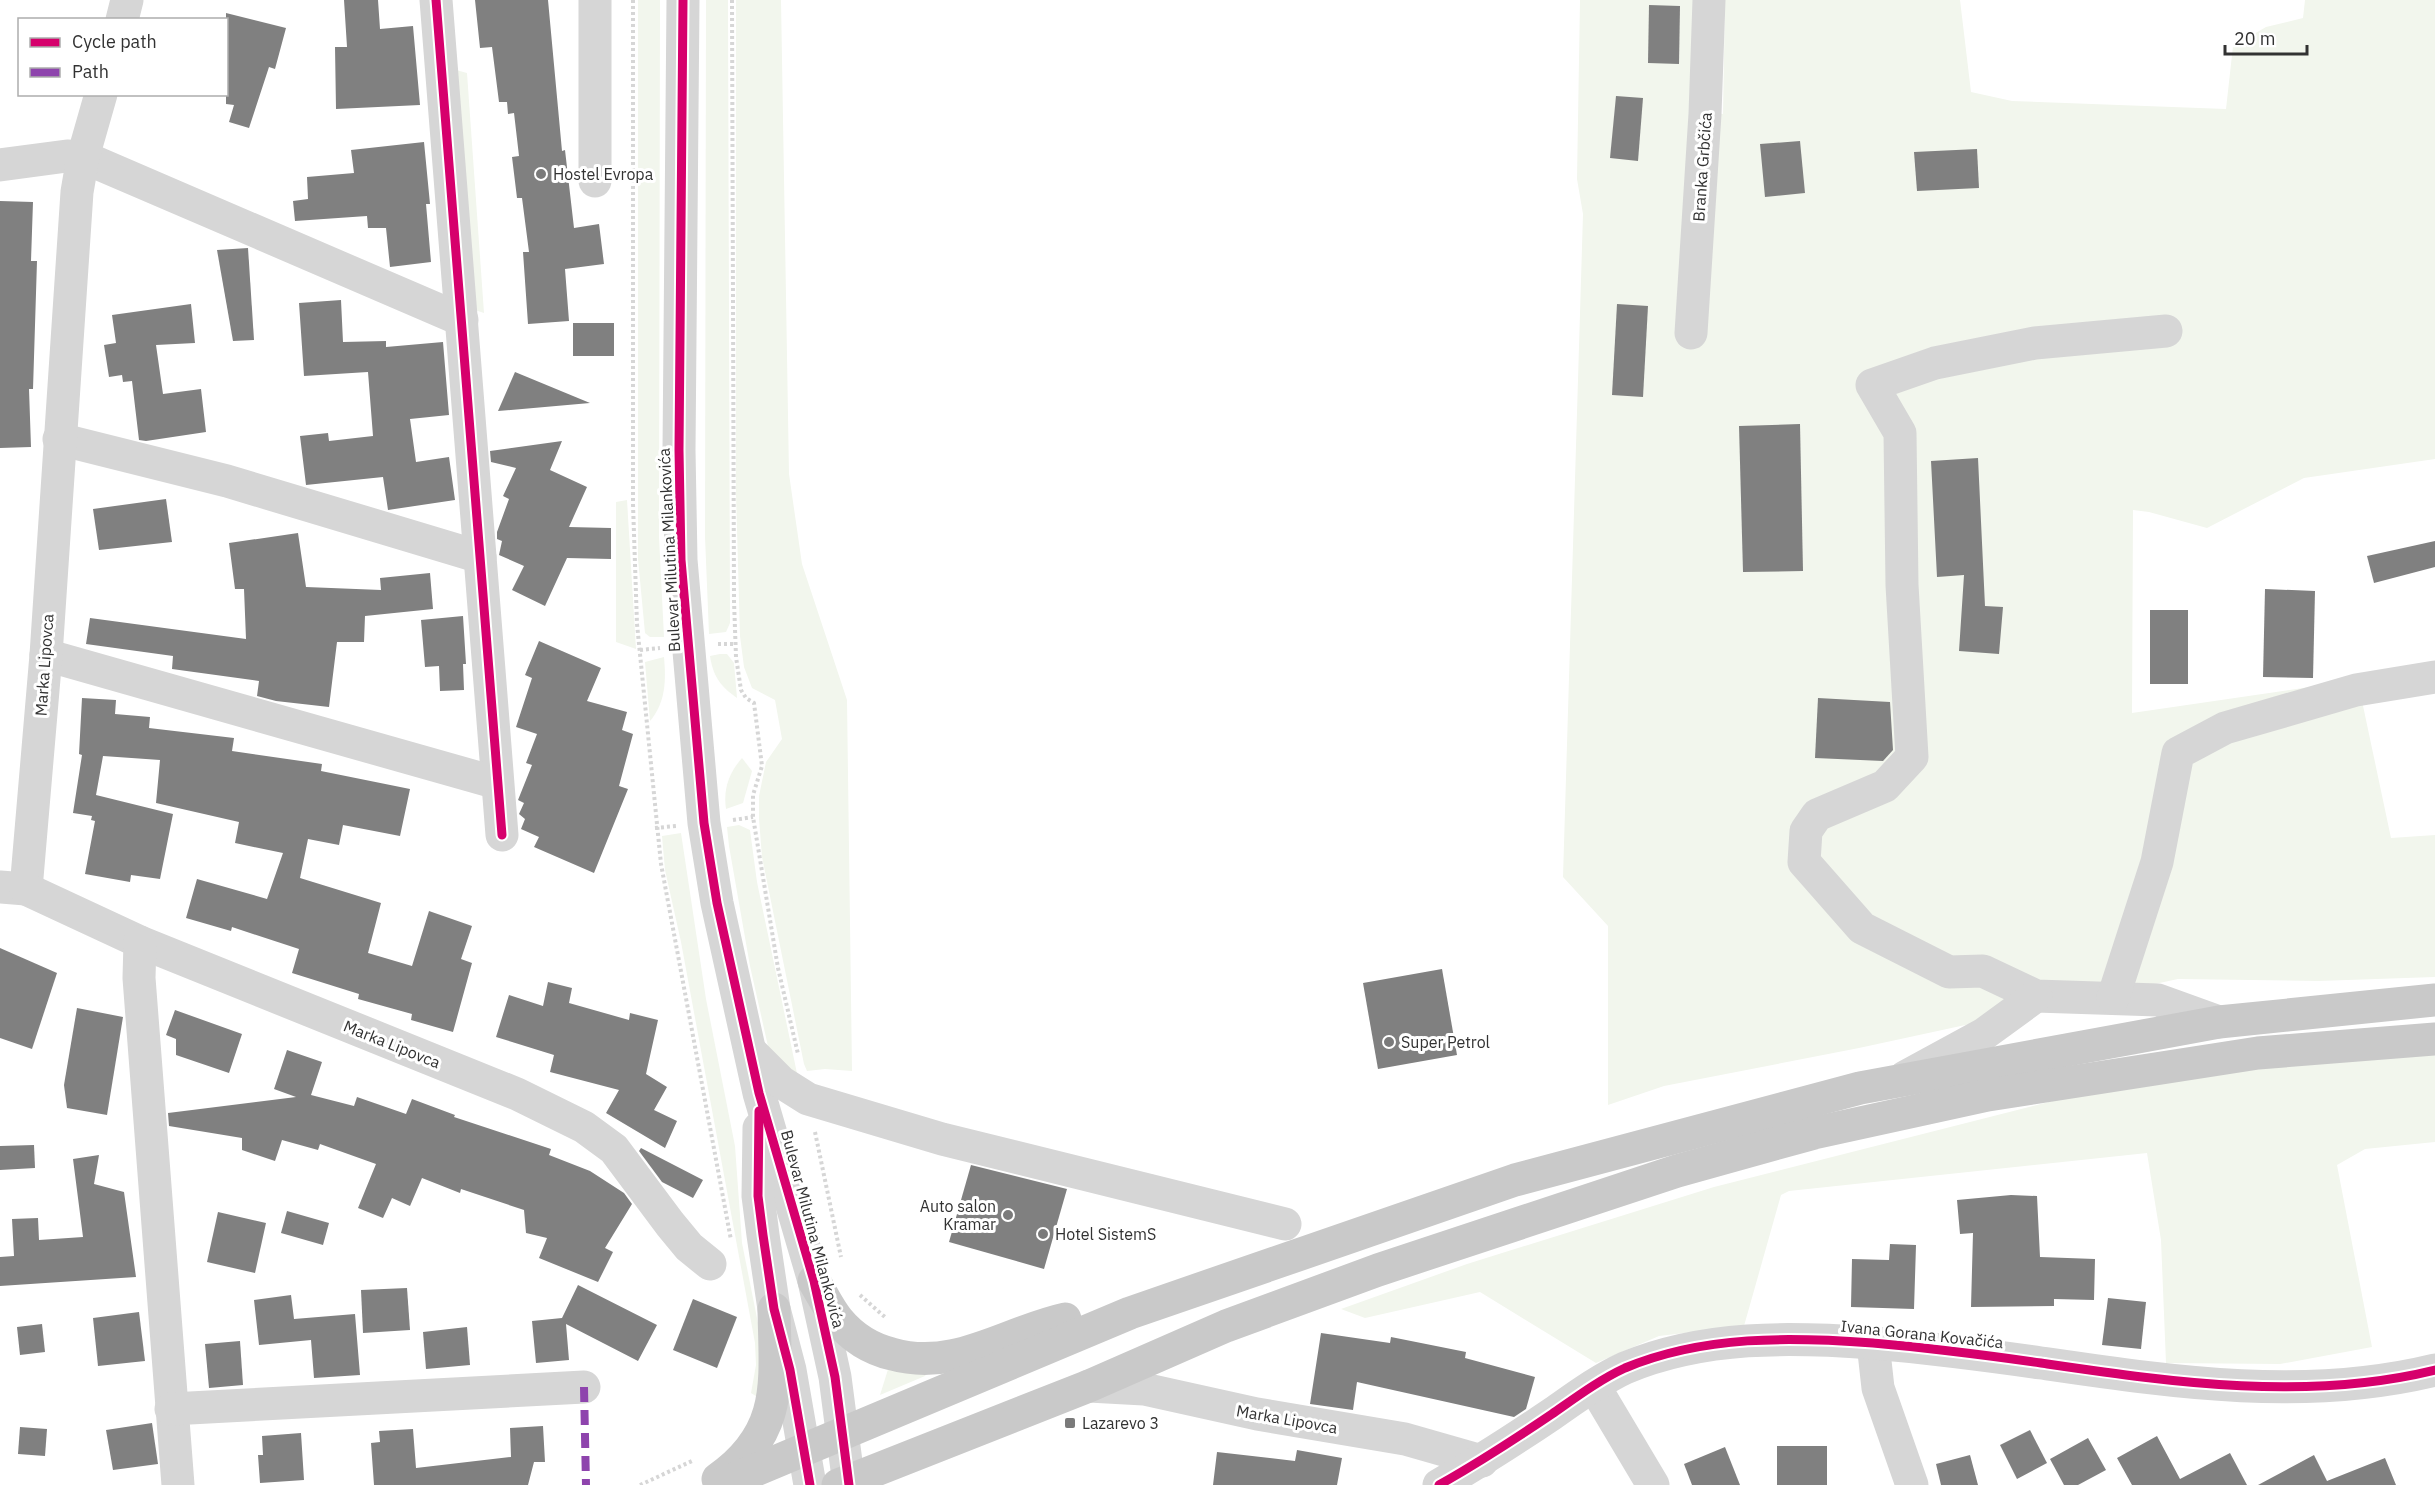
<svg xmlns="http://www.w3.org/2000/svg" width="2435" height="1485" viewBox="0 0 2435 1485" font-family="'IBM Plex Sans',sans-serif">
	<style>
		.green { fill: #f2f6ed }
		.building { fill: #808080 }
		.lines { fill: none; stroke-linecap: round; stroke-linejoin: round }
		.path { stroke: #d6d6d6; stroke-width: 4; stroke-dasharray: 3 3; stroke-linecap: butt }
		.minor { stroke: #d6d6d6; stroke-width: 33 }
		.major { stroke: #c9c9c9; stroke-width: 33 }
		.quiet { stroke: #8e44ad; stroke-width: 8; stroke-dasharray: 15 8; stroke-linecap: butt }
		.cycleway-casing { stroke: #fff; stroke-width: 13 }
		.cycleway { stroke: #d6006c; stroke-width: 9 }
		.poi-dot { fill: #7a7a7a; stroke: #fff; stroke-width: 2 }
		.labels { text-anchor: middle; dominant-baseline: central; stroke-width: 6; stroke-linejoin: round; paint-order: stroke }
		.street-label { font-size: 16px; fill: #323232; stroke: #fff }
		.poi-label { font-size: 16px; fill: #323232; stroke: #fff; text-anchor: start }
	</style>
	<rect width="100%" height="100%" fill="#fff"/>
	<!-- green -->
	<g class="green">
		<path d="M638,0H660L659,537L664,637H650L645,633L638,559Z"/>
		<path d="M706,0H728L730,623L726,632L709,634L705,537Z"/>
		<path d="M736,0H781L789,474L802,564L847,700L852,1071L825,1069L807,1071L804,1064L762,857L759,819V796L766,762L782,739L775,700L752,688L744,667L740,636L736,493Z"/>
		<path d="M1580,0H1693L1695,108L1723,114L1725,0H1960L1971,92L2012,101L2226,109L2233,46L2266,27L2303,18L2305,0H2435V459L2304,478L2207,528L2149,512L2133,510L2132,713L2337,683L2362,701L2391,838L2435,835V977L2318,981L2178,979L1859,1048L1664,1086L1608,1105V926L1563,877L1583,214L1577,179Z"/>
		<path d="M456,70L467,73L484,313L472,309Z"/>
		<path d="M627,500L636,649L616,642V502Z"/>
		<path d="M720,654H727L734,663L737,698C720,686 713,676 710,656Z"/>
		<path d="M664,657C666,680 666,702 650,721L645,662Z"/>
		<path d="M742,758L752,771L743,803L726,809C723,789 729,773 742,758Z"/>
		<path d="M739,825L750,830L757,882L799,1083L772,1064L750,966L729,846L727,827Z"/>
		<path d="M681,833L706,999L735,1146L742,1243L760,1333L759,1398L751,1393L756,1365L755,1343L681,942L665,870L662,836Z"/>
		<path d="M2435,1055V1142L2365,1149L2337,1165L2372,1347L2280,1364L2166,1363L2161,1240L2147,1153L1789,1191L1781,1195L1744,1326L1659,1336L1596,1363L1480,1292L1365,1318L1341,1309L1467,1264L1714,1187L2104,1088C2212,1068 2326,1062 2435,1055Z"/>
		<path d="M890,1363L928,1371L925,1376L880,1395Z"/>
	</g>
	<!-- building -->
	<g class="building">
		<path d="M344,0H378L380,29L413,26L420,105L336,109L335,47H347Z"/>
		<path d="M475,0H548L562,151L565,150L574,228L599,224L604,264L565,269L569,321L528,324L523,252H529L522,198H517L512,157L519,156L514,113L508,114L507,102H499L492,47L480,48Z"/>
		<path d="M1649,5L1680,6L1679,64L1648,63Z"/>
		<path d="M226,13L286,28L275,69L269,67L249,128L229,122L234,105L226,104Z"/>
		<path d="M1616,96L1643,98L1638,161L1610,158Z"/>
		<path d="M1800,141L1805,193L1765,197L1760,144Z"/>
		<path d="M424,142L430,204H426L431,262L390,267L386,228H368L367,216L295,221L293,201L308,199L307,177L354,173L351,150Z"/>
		<path d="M1977,149L1979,188L1917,191L1914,152Z"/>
		<path d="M0,201L33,202L31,261H37L33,389H29L31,447L0,448Z"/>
		<path d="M248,248L254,340L233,341L217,250Z"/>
		<path d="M341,300L343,342L386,341V347L443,342L449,415L410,419L416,462L449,457L455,500L388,510L383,477L306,485L300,436L328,433L329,441L373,436L368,372L304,376L299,303Z"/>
		<path d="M191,304L195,343L156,345L163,394L201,389L206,432L146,441L139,440L132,381L123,382L122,375L109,377L104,345L116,343L112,315Z"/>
		<path d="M1617,304L1648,306L1643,397L1612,395Z"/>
		<rect x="573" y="323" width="41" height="33"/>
		<path d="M515,372L590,403L498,411Z"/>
		<path d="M1800,424L1803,571L1743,572L1739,426Z"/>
		<path d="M562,441L550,470L587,487L569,527L611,528V559L567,558L545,606L512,590L524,566L499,555L502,541L497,539V532L509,499L503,496L516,468L491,462L490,451Z"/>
		<path d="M1978,458L1985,606L2003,607L1999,654L1959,651L1964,575L1937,577L1931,461Z"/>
		<path d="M166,499L172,542L99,550L93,509Z"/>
		<path d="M298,533L306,587L381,590L380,578L430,573L433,609L365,616L364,642H337L329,707L276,701L257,696L259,681L172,669L173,656L86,644L90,618L246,639L244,589H235L229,543Z"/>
		<path d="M2435,541V567L2374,583L2367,556Z"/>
		<path d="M2265,589L2315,591L2313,678L2263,677Z"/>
		<rect x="2150" y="610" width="38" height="74"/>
		<path d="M463,616L466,664H463L464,690L440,691L439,666L425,667L421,620Z"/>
		<path d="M539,641L601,668L587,701L627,712L622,730L633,734L619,786L628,789L594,873L534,847L539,837L521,829L525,819L519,814L524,803L518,800L532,765L526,763L537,734L516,727L532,678L525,675Z"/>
		<path d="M82,698L116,700L115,714L150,717L149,728L234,738L232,751L322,764L321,771L410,789L400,836L343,825L339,845L308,839L300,878L381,903L368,953L412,966L429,911L472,926L461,959L472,963L453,1032L411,1020L412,1014L358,999L359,994L292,973L299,949L232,927L231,931L186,918L197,879L267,899L283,853L235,843L239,822L156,803L160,760L103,756L96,795L173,814L160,879L131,875L130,882L85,874L95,821L91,820L92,816L73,813L82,755L79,754Z"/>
		<path d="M1818,698L1890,702L1893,750L1883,761L1815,758Z"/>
		<path d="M0,948L57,973L32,1049L0,1038Z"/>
		<path d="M1442,969L1457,1055L1378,1069L1363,983Z"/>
		<path d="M548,982L572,988L569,1003L629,1020L630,1013L658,1020L646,1074L667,1087L654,1110L677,1121L665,1148L606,1113L619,1090L550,1072L554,1055L496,1037L509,995L543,1006Z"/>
		<path d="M77,1008L123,1017L107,1115L67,1108L64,1085Z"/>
		<path d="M175,1010L242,1034L229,1073L176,1055V1039L166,1035Z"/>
		<path d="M287,1050L322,1062L311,1095L354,1106L357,1097L406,1114L412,1099L455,1115L454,1117L551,1149L549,1155L590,1171L624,1193L632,1204L605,1248L613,1252L598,1282L539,1258L547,1238L526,1233L524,1210L461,1189L460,1193L422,1178L410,1206L392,1198L383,1218L358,1208L376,1164L320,1144L318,1150L282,1140L275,1161L242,1150V1138L169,1126L168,1113L296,1097L274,1089Z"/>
		<path d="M34,1145L35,1168L0,1170V1146Z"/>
		<path d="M641,1148L703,1180L693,1198L662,1182L639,1151Z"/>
		<path d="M99,1155L94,1184L124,1192L136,1277L0,1286V1257L14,1256L12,1219L38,1218L39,1240L83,1237L73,1159Z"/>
		<path d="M971,1165L1067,1189L1044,1269L949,1242Z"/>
		<path d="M2011,1195L2037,1196L2040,1257L2095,1259L2094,1300L2054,1299V1306L1971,1307L1973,1233L1960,1234L1957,1200Z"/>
		<path d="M287,1211L329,1223L323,1245L281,1233Z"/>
		<path d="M218,1212L266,1223L255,1273L207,1262Z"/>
		<path d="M1890,1244L1916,1245L1914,1309L1851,1307L1852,1259L1889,1260Z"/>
		<path d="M578,1285L657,1325L638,1361L566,1324L569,1360L536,1363L532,1321L562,1318Z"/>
		<path d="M407,1288L410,1330L363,1333L361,1290Z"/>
		<path d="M291,1295L294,1319L355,1314L360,1375L314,1378L311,1340L259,1345L254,1300Z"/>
		<path d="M2108,1298L2146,1302L2141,1349L2102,1345Z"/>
		<path d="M693,1299L737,1317L717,1368L673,1350Z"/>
		<path d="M139,1312L145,1361L98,1366L93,1318Z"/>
		<path d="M42,1324L45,1352L20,1355L17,1327Z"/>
		<path d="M467,1327L470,1365L426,1369L423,1332Z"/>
		<path d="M1321,1333L1390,1343L1391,1337L1466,1352L1465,1358L1535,1377L1526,1409L1514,1417L1357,1382L1353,1410L1310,1404Z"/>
		<path d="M240,1341L243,1385L209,1388L205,1344Z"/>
		<path d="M152,1423L158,1464L113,1470L106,1430Z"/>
		<path d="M543,1426L545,1462H534L528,1485H374L371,1443L380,1442L379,1431L413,1429L416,1468L511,1457L510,1428Z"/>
		<path d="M20,1427L47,1429L45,1456L18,1454Z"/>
		<path d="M2030,1430L2047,1463L2017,1479L2000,1445Z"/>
		<path d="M301,1433L304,1480L260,1483L258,1455H263L262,1436Z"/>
		<path d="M2157,1436L2180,1479L2230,1453L2247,1485H2132L2117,1458Z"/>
		<path d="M2088,1438L2106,1470L2078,1485H2064L2050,1459Z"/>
		<rect x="1777" y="1446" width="50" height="39"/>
		<path d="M1725,1447L1740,1485H1692L1684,1464Z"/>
		<path d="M1297,1450L1342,1458L1337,1485H1213L1217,1452L1295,1461Z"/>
		<path d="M1970,1455L1978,1485H1941L1936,1464Z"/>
		<path d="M2314,1455L2327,1481L2385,1458L2396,1485H2258Z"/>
	</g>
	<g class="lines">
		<!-- path -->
		<g class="path">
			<path d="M633,0V504L637,624L661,864L731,1240"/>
			<path d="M732,0L734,601L736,657L741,690L746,698L754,703L762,766L753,795V817L778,968L798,1054"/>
			<path d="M718,644H736"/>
			<path d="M640,650L660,648"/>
			<path d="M733,820L753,817"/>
			<path d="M655,828L676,826"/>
			<path d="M815,1132L841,1257"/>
			<path d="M860,1295L886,1318"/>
			<path d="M640,1485L692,1461"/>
		</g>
		<!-- minor -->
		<g class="minor">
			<path d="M436,0L502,835"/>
			<path d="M595,0V181"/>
			<path d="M683,0L679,450L681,560L704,823L717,903L759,1093L814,1281L835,1377L849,1485"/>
			<path d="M122,20L127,0"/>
			<path d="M0,165L67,156L83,157L462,320"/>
			<path d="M2166,331L2035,343L1935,363L1872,385L1900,433L1902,585L1912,757L1885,786L1817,815L1806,831L1804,862L1862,928L1949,972L1983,971L2036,996L2158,1000L2219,1022"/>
			<path d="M1691,333L1705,114L1709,0"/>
			<path d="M59,439L227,481L480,557"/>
			<path d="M46,655L497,783"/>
			<path d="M0,887L26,889L46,655L77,192L83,157L101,94"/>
			<path d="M26,889L140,942L517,1094L584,1127L614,1149L670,1224L689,1247L710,1264"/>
			<path d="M140,942L139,978L178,1485"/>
			<path d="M2113,998L2157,862L2178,753L2225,728L2356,690L2435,677"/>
			<path d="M751,1052L781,1082L808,1099L942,1139L1285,1224"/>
			<path d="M1905,1077L1984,1034L2036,996"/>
			<path d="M759,1128L758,1196L763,1235L774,1309L790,1370L810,1485"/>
			<path d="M1873,1343L1878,1388L1912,1485"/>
			<path d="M1089,1386L1144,1389L1257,1414L1405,1439L1482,1461"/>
			<path d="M1594,1386L1653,1485"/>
			<path d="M171,1409L584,1387"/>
			<path d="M1439,1485C1478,1463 1515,1439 1552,1414C1575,1398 1599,1380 1625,1368C1704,1335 1790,1337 1873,1343C1929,1348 1985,1355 2041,1363C2172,1382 2304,1402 2435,1370"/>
		</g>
		<!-- major -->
		<g class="major">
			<path d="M814,1281C822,1294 829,1309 838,1320C852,1337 871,1349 892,1354C955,1372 1006,1332 1065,1319"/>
			<path d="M718,1479C785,1432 775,1380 774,1309"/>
			<path d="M720,1485L1130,1313L1515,1180L1860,1088L2219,1022L2435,1000"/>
			<path d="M838,1485L1089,1386L1226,1326L1378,1270L1677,1171L1814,1133L1988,1095L2258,1053L2435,1039"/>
		</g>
		<!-- quiet -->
		<path class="quiet" d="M584,1387L586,1485"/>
		<defs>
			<g id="cycleway">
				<path d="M436,0L502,835"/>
				<path d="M683,0L679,450L681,560L704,823L717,903L759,1093L814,1281L835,1377L849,1485"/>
				<path d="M759,1111L758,1196L763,1235L774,1309L790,1370L810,1485"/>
				<path d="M1439,1485C1478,1463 1515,1439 1552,1414C1575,1398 1599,1380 1625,1368C1704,1335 1790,1337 1873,1343C1929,1348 1985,1355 2041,1363C2172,1382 2304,1402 2435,1370"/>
			</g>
		</defs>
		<!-- cycleway casing -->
		<use href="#cycleway" class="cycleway-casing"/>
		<!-- cycleway -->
		<use href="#cycleway" class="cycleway"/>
	</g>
	<!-- markers -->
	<g class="poi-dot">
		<circle cx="541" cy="174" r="6"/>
		<circle cx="1389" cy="1042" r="6"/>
		<circle cx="1008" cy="1215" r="6"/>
		<circle cx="1043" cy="1234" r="6"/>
		<rect x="1064" y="1417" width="12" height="12" rx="3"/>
	</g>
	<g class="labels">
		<!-- street labels -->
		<g class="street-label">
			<text transform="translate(1702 167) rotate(-86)">Branka Grbčića</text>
			<text transform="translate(669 550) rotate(-93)">Bulevar Milutina Milankovića</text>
			<text transform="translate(44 665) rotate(-86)">Marka Lipovca</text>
			<text transform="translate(392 1044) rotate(22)">Marka Lipovca</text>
			<text transform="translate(813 1229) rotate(75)">Bulevar Milutina Milankovića</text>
			<text transform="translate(1922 1334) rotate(6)">Ivana Gorana Kovačića</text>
			<text transform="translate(1287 1419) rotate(10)">Marka Lipovca</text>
		</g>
		<!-- poi labels -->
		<g class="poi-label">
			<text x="553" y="174">Hostel Evropa</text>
			<text x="1401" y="1042">Super Petrol</text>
			<text x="996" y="1206" text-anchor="end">Auto salon<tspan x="996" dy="18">Kramar</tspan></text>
			<text x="1055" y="1234">Hotel SistemS</text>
			<text x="1082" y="1423">Lazarevo 3</text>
		</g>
	</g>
	<!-- legend -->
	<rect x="18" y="18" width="210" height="78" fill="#ffffff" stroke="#adadad" stroke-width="1.5"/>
	<rect x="30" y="38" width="30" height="9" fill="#d6006c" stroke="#adadad" stroke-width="1.5"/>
	<text x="72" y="48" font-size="18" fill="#323232">Cycle path</text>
	<rect x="30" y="68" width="30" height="9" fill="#8e44ad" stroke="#adadad" stroke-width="1.5"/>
	<text x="72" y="78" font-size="18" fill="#323232">Path</text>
	<!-- scale -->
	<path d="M2225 45v9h82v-9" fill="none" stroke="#323232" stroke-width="3"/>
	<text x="2234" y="45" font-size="18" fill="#323232" stroke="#ffffff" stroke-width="4.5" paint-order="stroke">20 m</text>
</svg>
